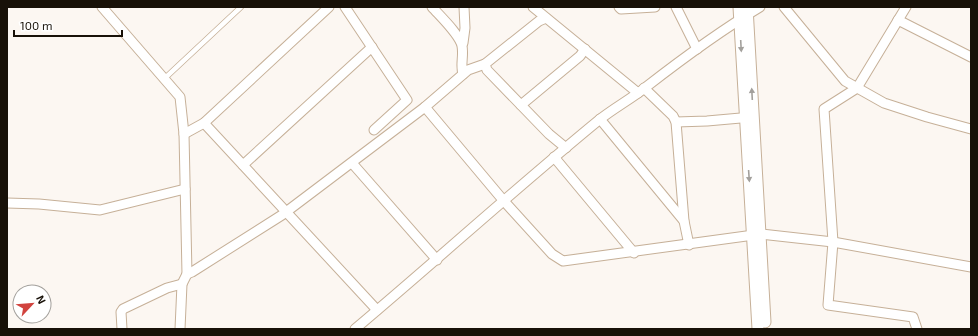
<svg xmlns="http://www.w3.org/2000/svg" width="978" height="336" viewBox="0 0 978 336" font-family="'Exo 2',sans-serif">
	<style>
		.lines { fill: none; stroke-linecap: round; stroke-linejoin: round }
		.service-casing { stroke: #c6b098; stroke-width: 6 }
		.minor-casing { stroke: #c6b098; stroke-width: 11 }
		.tertiary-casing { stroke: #c6b098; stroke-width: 13 }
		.service { stroke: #fff; stroke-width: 4.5 }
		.minor { stroke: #fff; stroke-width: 9 }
		.tertiary { stroke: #fff; stroke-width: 11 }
		.oneway { fill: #a3a09c }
	</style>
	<rect width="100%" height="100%" fill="#fcf7f2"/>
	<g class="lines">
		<defs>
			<path id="service" d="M164,79L241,7"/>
			<g id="minor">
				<path d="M102,7L180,97L184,134L187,274L182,284L180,329"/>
				<path d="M345,7L407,100L374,130"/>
				<path d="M432,7C441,17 460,35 462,46C464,56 460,65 463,74"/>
				<path d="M533,7L638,93"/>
				<path d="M619,7L621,9L655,7"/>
				<path d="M676,7L697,49"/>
				<path d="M784,7L845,81L884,103L927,117L971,129"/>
				<path d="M906,7L857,88L824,109L833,242L828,305L913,317L917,329"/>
				<path d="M546,18L539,21L485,64L487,70L549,134L566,148"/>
				<path d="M898,20L971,57"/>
				<path d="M463,43L465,28L464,7"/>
				<path d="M644,88L673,116L676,122L684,221L689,245"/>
				<path d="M521,105L580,56L585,49"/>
				<path d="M425,107L503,200L552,254L563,261L761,234L833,242L971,267"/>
				<path d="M600,119L684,221"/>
				<path d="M676,122L707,121L752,117"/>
				<path d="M204,123L377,310"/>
				<path d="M184,134L204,123L329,7"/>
				<path d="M554,157L634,253"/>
				<path d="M352,163L437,260"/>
				<path d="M243,165L372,47"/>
				<path d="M7,203L39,204L100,210L185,189"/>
				<path d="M187,274L192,272L282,215L425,107L468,70L485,64"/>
				<path d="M122,329L121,312L123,309L167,288L182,284"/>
				<path d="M355,329C437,260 516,188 599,120C614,108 631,99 646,87C682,59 720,31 760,7"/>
			</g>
			<g id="tertiary">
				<path d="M739,7L758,329"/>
				<path d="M747,7L765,322"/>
			</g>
		</defs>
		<!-- service casing -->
		<use href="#service" class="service-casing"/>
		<!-- minor casing -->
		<use href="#minor" class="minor-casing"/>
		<!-- tertiary casing -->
		<use href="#tertiary" class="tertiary-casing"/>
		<!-- service -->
		<use href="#service" class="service"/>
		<!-- minor -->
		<use href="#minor" class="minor"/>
		<!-- tertiary -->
		<use href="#tertiary" class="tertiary"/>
	</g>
	<!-- one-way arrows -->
	<defs><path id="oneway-solid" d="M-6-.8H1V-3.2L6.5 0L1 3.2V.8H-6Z"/></defs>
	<g class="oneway">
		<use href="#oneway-solid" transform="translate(741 46) rotate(87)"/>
		<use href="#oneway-solid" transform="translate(752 94) rotate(-93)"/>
		<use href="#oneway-solid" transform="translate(749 176) rotate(86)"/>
	</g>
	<!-- border -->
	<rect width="978" height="336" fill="none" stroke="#181108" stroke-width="16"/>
	<!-- north arrow -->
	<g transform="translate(32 304) rotate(64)"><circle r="19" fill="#ffffff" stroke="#a3a09c"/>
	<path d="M0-3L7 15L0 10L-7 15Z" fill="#d1433e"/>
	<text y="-6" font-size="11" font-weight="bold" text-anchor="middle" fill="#181108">N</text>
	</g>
	<!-- scale -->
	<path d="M14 30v6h108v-6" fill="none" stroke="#181108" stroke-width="2"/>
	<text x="20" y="30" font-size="12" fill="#181108" stroke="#ffffff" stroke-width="3" paint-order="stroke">100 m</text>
</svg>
